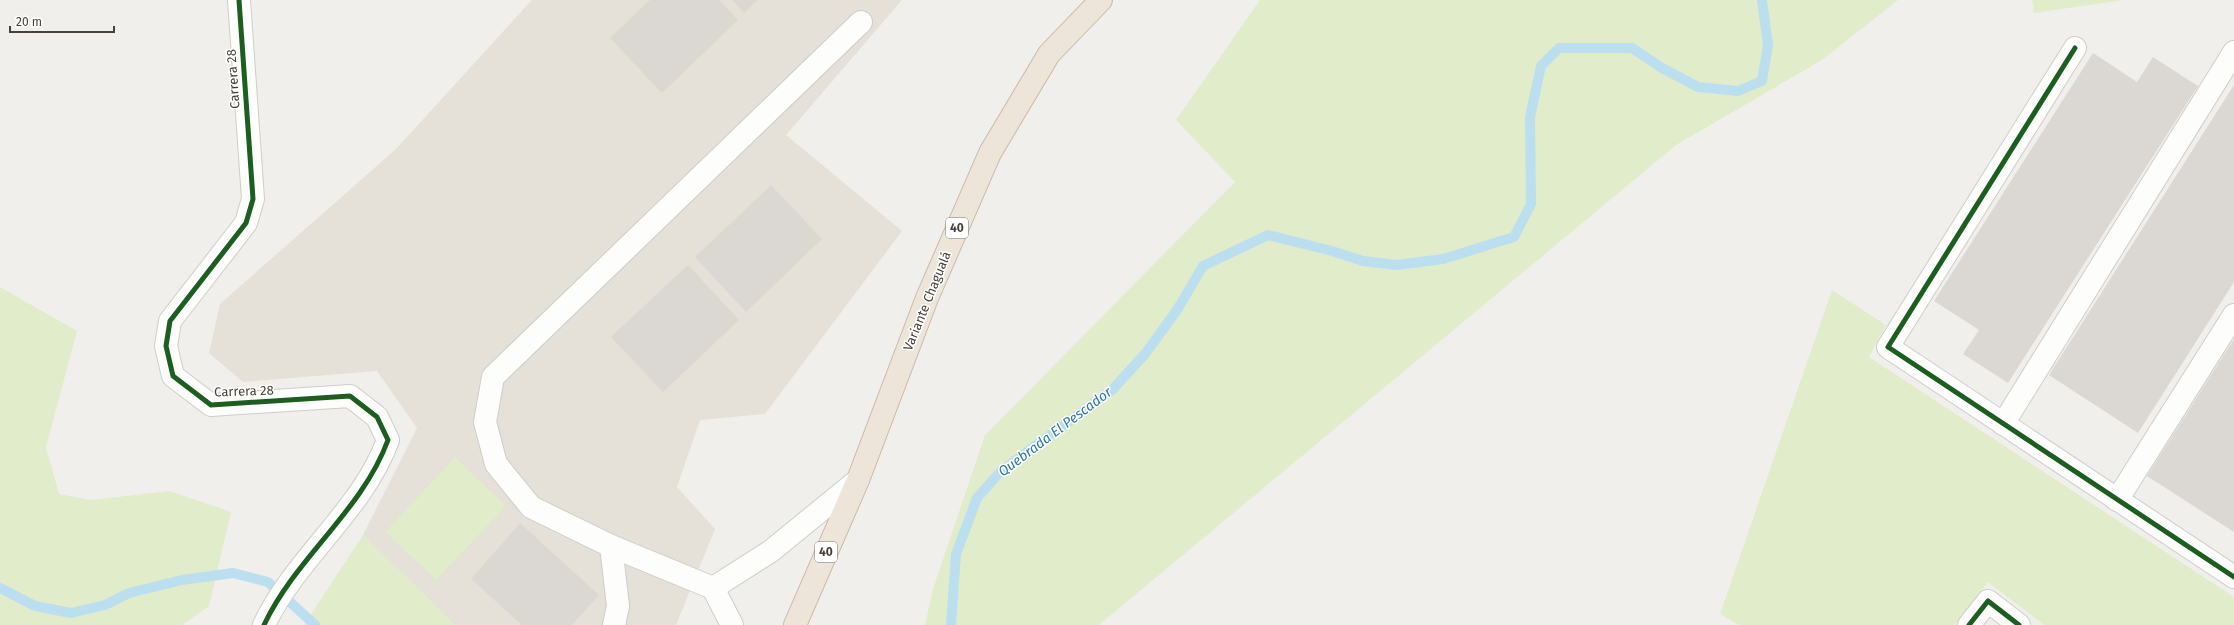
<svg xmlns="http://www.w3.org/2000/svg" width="2234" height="625" viewBox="0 0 2234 625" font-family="'Fira Sans',sans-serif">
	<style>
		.residential { fill: #e5e0d8 }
		.green { fill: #e1eccb }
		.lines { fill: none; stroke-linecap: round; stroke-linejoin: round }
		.stream { stroke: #bcdfef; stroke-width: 10 }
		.building { fill: #dbd8d4 }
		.minor-casing { stroke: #cfcdc9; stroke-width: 24 }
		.highway-casing { stroke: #c9baa6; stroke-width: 24 }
		.minor { stroke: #fdfdfc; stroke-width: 22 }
		.highway { stroke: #ede5d9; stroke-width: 22 }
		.cycleway-casing { stroke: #fff; stroke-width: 8 }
		.cycleway { stroke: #1b5e20; stroke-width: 5 }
		.labels { text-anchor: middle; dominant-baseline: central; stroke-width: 3; stroke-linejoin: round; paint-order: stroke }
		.shield { fill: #fff; stroke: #7f7973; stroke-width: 1 }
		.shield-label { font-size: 12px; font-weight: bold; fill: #484037 }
		.street-label { font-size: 13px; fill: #484037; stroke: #fff }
		.water-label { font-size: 14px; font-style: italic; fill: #2c7aa5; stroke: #fff }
	</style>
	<rect width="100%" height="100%" fill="#f1efeb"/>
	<!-- residential -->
	<path class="residential" d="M532,0H902L786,135L902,231L765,414L700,420L677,487L715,529L676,625H455L363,535L417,428L377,371L243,382L209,353L220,304L396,149Z"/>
	<!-- green -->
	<g class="green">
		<path d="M1260,0H1898L1822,60L1676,145L1099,625H925L933,589L985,435L1235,182L1176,120Z"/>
		<path d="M2032,0H2124L2034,13Z"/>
		<path d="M0,287L77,331L46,447L59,494L91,500L170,491L231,512L209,606L182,625H0Z"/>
		<path d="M1832,290L1886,325L1869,357L2234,597V625H2044L1988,582L1955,625H1739L1720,614Z"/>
		<path d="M455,457L506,506L436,580L385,532Z"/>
		<path d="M363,535L455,625H304Z"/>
	</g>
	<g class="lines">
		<!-- stream -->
		<g class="stream">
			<path d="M0,588L35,606L71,613L105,605L129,593L182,580L233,573L268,582L315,625"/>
			<path d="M951,625L956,554L977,498L1001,471L1112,390L1145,354L1177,310L1203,266L1268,235L1332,251L1363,261L1397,265L1443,259L1514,237L1531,204L1530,117L1541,66L1559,48H1632L1662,68L1698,87L1738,91L1762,81L1768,45L1762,0"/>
		</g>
	</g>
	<!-- building -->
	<g class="building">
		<path d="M650,0H719L738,20L662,93L610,38Z"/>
		<path d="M732,0H758L744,13Z"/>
		<path d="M2093,53L2137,82L2153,57L2198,86L2008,383L1963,354L1979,330L1934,301Z"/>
		<path d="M2234,85V282L2138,433L2049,375Z"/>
		<path d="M771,185L822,239L746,312L695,257Z"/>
		<path d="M688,265L739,320L663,392L611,337Z"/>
		<path d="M2234,339V532L2147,476Z"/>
		<path d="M520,523L599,595L572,625H522L471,579Z"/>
	</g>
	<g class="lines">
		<defs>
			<g id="minor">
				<path d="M239,0L253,199L246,223L170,321L166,346L173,376L211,405L350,396L377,417L388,440C362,511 296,557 264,625"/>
				<path d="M2075,48L1888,347L2234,577"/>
				<path d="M2003,424L2234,52"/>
				<path d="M2117,500L2234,315"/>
				<path d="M611,546L618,606L614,625"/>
				<path d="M713,588L771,551L858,480"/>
				<path d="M732,625L713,588L611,546L531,507L496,464L485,422L493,377L861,22"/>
				<path d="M1969,625L1988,601L2019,625"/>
			</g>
			<path id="highway" d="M795,625L858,480L927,298L990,153L1049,54L1101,0"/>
		</defs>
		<!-- minor casing -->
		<use href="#minor" class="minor-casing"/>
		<!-- highway casing -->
		<use href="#highway" class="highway-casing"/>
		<!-- minor -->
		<use href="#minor" class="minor"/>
		<!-- highway -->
		<use href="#highway" class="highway"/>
		<defs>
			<g id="cycleway">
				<path d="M239,0L253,199L246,223L170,321L166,346L173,376L211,405L350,396L377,417L388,440C362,511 296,557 264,625"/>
				<path d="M2075,48L1888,347L2234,577"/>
				<path d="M1969,625L1988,601L2019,625"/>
			</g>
		</defs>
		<!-- cycleway casing -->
		<use href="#cycleway" class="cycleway-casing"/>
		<!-- cycleway -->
		<use href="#cycleway" class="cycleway"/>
	</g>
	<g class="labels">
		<!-- shield labels -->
		<g class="shield">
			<rect x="946" y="218" width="22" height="20" rx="3"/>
			<rect x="815" y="542" width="22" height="20" rx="3"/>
		</g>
		<g class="shield-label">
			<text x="957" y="228">40</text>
			<text x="826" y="552">40</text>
		</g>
		<!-- street labels -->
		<g class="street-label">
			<text transform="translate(233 79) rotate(-94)">Carrera 28</text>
			<text transform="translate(927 301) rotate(-68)">Variante Chagualá</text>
			<text transform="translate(244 391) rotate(-2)">Carrera 28</text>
		</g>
		<!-- water labels -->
		<g class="water-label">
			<text transform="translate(1055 432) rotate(-37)">Quebrada El Pescador</text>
		</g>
	</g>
	<!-- scale -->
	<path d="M10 26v6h104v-6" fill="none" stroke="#484037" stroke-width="2"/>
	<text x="16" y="26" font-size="12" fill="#484037" stroke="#ffffff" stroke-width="3" paint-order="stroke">20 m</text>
</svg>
